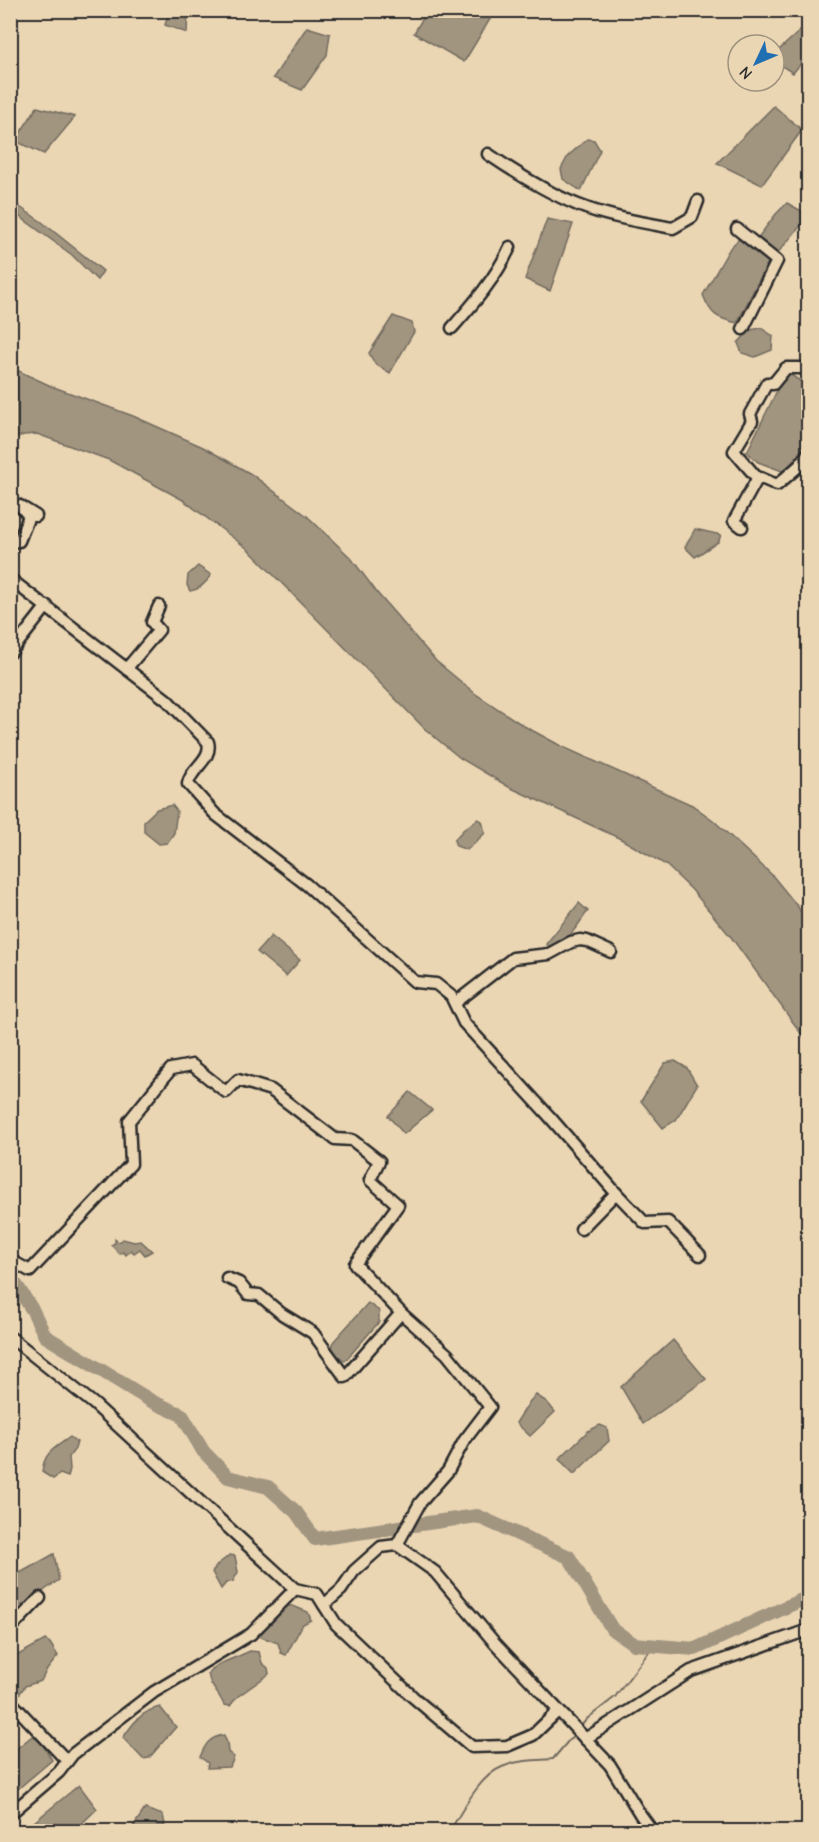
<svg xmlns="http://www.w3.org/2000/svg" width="819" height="1842" viewBox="0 0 819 1842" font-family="'Comic Neue',sans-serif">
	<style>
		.water { fill: #a19580; stroke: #726b5e; stroke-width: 1.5 }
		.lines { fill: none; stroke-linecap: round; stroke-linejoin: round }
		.stream { stroke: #726b5e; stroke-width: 2 }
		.river { stroke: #a19580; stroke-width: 14 }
		.minor-casing { stroke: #2b2b2b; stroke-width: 15 }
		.minor { stroke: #ebd6b4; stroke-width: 10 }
	</style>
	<rect width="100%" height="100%" fill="#ebd6b4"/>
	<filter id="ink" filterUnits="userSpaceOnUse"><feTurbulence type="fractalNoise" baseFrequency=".0167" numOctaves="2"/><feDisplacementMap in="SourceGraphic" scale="12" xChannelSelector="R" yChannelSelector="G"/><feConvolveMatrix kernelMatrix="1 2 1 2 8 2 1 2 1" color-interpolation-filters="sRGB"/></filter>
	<g filter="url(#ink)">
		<!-- water -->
		<g class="water">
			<path d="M169,11H188L187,33L165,25Z"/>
			<path d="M427,11V10L495,11L464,62L414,33Z"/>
			<path d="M307,27L330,34L327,55L302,90L273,78Z"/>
			<path d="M802,29L808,35V55L793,73L775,62L779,50Z"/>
			<path d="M774,106L802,130L762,185L717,163Z"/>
			<path d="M37,107L75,117L44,154L15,141Z"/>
			<path d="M587,139L594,140L600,150L581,191L563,179L561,169L568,156Z"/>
			<path d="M11,201L42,222L103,271L97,280L72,255L11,210Z"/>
			<path d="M787,203L805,213L803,223L776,255L757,239L776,214Z"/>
			<path d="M547,219L573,224L550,291L525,279Z"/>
			<path d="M739,239L769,260L737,323C716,318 711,315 703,295L730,248Z"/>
			<path d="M393,316L412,323L414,332L390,373L375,364L369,353Z"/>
			<path d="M761,328L773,336L772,350L755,357L742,353L738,343L750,330Z"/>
			<path d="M10,367L51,386L133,416L203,447L251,474L307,516L351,558L378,594L436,661L477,695L524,726L563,747L692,805L713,820L772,875L798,907L808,924V1043L731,937L692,890L666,865L621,839L509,787L460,758L426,730L248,549L183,500L109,460L37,434L24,435L11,439Z"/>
			<path d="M786,372L808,386V441L785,472L758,462L747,452Z"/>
			<path d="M695,529L721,535L718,542L695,557L685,547Z"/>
			<path d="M198,566L211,575C206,583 200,590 190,591L187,585L188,575Z"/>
			<path d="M172,805L177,811L174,833L167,843L159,844L144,832V821L157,809Z"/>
			<path d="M478,819L482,821L485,833L467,850L456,846L454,840L463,830Z"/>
			<path d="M579,903L588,911C578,924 568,943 552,948L546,944Z"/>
			<path d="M271,936L300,960L286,976L257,952Z"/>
			<path d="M675,1061L687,1068L697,1085L676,1120L663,1128L641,1101L665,1063Z"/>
			<path d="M410,1092L432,1110L404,1134L388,1116Z"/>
			<path d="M115,1239L119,1242L123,1239L134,1242L141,1241L152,1251L145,1255L140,1249L134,1253L131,1250L126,1255L123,1252L120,1254L111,1245L115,1243Z"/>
			<path d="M368,1303L379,1311V1322L345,1361L332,1351L333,1342Z"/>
			<path d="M673,1340L706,1379L643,1424L621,1387Z"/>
			<path d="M536,1395L547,1402L555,1412L530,1436L516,1423L530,1401Z"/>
			<path d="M600,1425L607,1428L609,1441L574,1474L559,1459L588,1431Z"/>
			<path d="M70,1437L77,1442L75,1449L69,1457L70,1469L68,1477L60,1474L53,1479L42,1472C44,1452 55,1448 70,1437Z"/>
			<path d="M54,1554L59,1580L22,1606L16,1604L11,1595V1578Z"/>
			<path d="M230,1555L235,1556L238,1572L233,1581L226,1583L221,1589L212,1572L218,1564Z"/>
			<path d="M285,1606H293L308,1612L311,1620L303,1624L286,1655L281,1653L278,1643L256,1635C264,1623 276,1617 285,1606Z"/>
			<path d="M45,1640L50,1643L58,1656L46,1671L41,1681L25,1686L18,1696L11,1695V1659Z"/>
			<path d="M250,1651L259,1652L262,1663L268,1668L269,1674L237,1697L230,1706L224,1705C218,1691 210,1688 208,1673C218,1662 236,1658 250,1651Z"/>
			<path d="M160,1707L176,1727L149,1758L143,1759L123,1738C132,1724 143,1710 160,1707Z"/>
			<path d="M36,1733L52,1760L12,1794L10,1754Z"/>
			<path d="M224,1735L227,1743L228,1752L234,1757L230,1767L207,1768L208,1763L200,1757C205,1745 209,1737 224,1735Z"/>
			<path d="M79,1785L97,1809L74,1831H29L27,1828Z"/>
			<path d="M145,1809L163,1815L165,1825L156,1831H130Z"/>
		</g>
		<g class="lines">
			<!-- stream -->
			<g class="stream">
				<path d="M579,1728L588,1718L615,1697L653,1646"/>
				<path d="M449,1832C462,1812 479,1776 502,1767C517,1760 537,1760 553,1759L575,1733"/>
			</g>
			<!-- river -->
			<path class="river" d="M10,1283L17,1286L33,1311L45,1336L153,1402L182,1415L203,1451L228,1477L268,1487L296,1512L315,1539L477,1516L569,1557L612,1629L634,1644L695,1649L808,1597"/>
			<defs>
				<g id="minor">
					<path d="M488,154C516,173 546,192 578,205C608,217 641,222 673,228L692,217L698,201"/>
					<path d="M737,229L777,261L743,329"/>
					<path d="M452,328C474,303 496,278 510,247"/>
					<path d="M758,479L734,451L752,421L750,414L767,383L773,384L786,368H802L808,372"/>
					<path d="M20,506L36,516H29Z"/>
					<path d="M742,527L734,521L756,481L761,478L777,485L800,465L808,453"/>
					<path d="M10,542L19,541L29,516"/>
					<path d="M10,579L167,700L208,742C213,759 190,769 188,784L215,814L307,885L415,982L436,984L451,996L464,1023L549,1116L616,1193L645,1223L668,1222L700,1255"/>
					<path d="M10,653L47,606"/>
					<path d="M127,668L159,630L152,622L159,606"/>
					<path d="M455,1003L513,958L549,954L571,942L580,940L587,941L611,952"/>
					<path d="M581,1229L616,1193"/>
					<path d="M10,1260L30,1271L131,1164L129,1121L171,1069L192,1065L226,1092L238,1080L271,1090L335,1139L352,1140L379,1161L370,1180L398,1205L355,1264L401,1313L447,1354L490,1407L464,1441L448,1471L420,1503L397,1545L381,1547L354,1571L341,1590L324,1605"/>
					<path d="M227,1278L239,1283L248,1294L259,1295L282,1314L313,1333L345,1377L401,1313"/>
					<path d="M10,1337L94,1404L295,1589L317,1594L336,1624L413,1697L472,1747L507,1746L533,1735L558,1711"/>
					<path d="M397,1545L435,1572L494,1642L610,1765L640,1814L653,1832"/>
					<path d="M10,1629L40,1598"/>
					<path d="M10,1701L67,1761"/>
					<path d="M585,1739L691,1671L808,1630"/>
					<path d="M10,1814L59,1772L73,1754L154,1692L251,1634L295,1589"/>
				</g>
			</defs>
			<!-- minor casing -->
			<use href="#minor" class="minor-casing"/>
			<!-- minor -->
			<use href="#minor" class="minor"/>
		</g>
	</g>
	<!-- margin -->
	<rect width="819" height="1842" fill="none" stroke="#ebd6b4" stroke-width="36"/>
	<rect x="18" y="18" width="783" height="1806" fill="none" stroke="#2b2b2b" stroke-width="2" filter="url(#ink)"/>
	<!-- north arrow -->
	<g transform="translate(756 63) rotate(226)"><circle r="28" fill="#ebd6b4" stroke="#9e927d" stroke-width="1.5"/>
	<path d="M0-4.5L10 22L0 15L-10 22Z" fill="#1f6fb2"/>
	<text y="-9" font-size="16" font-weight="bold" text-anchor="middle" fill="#2b2b2b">N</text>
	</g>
</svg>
